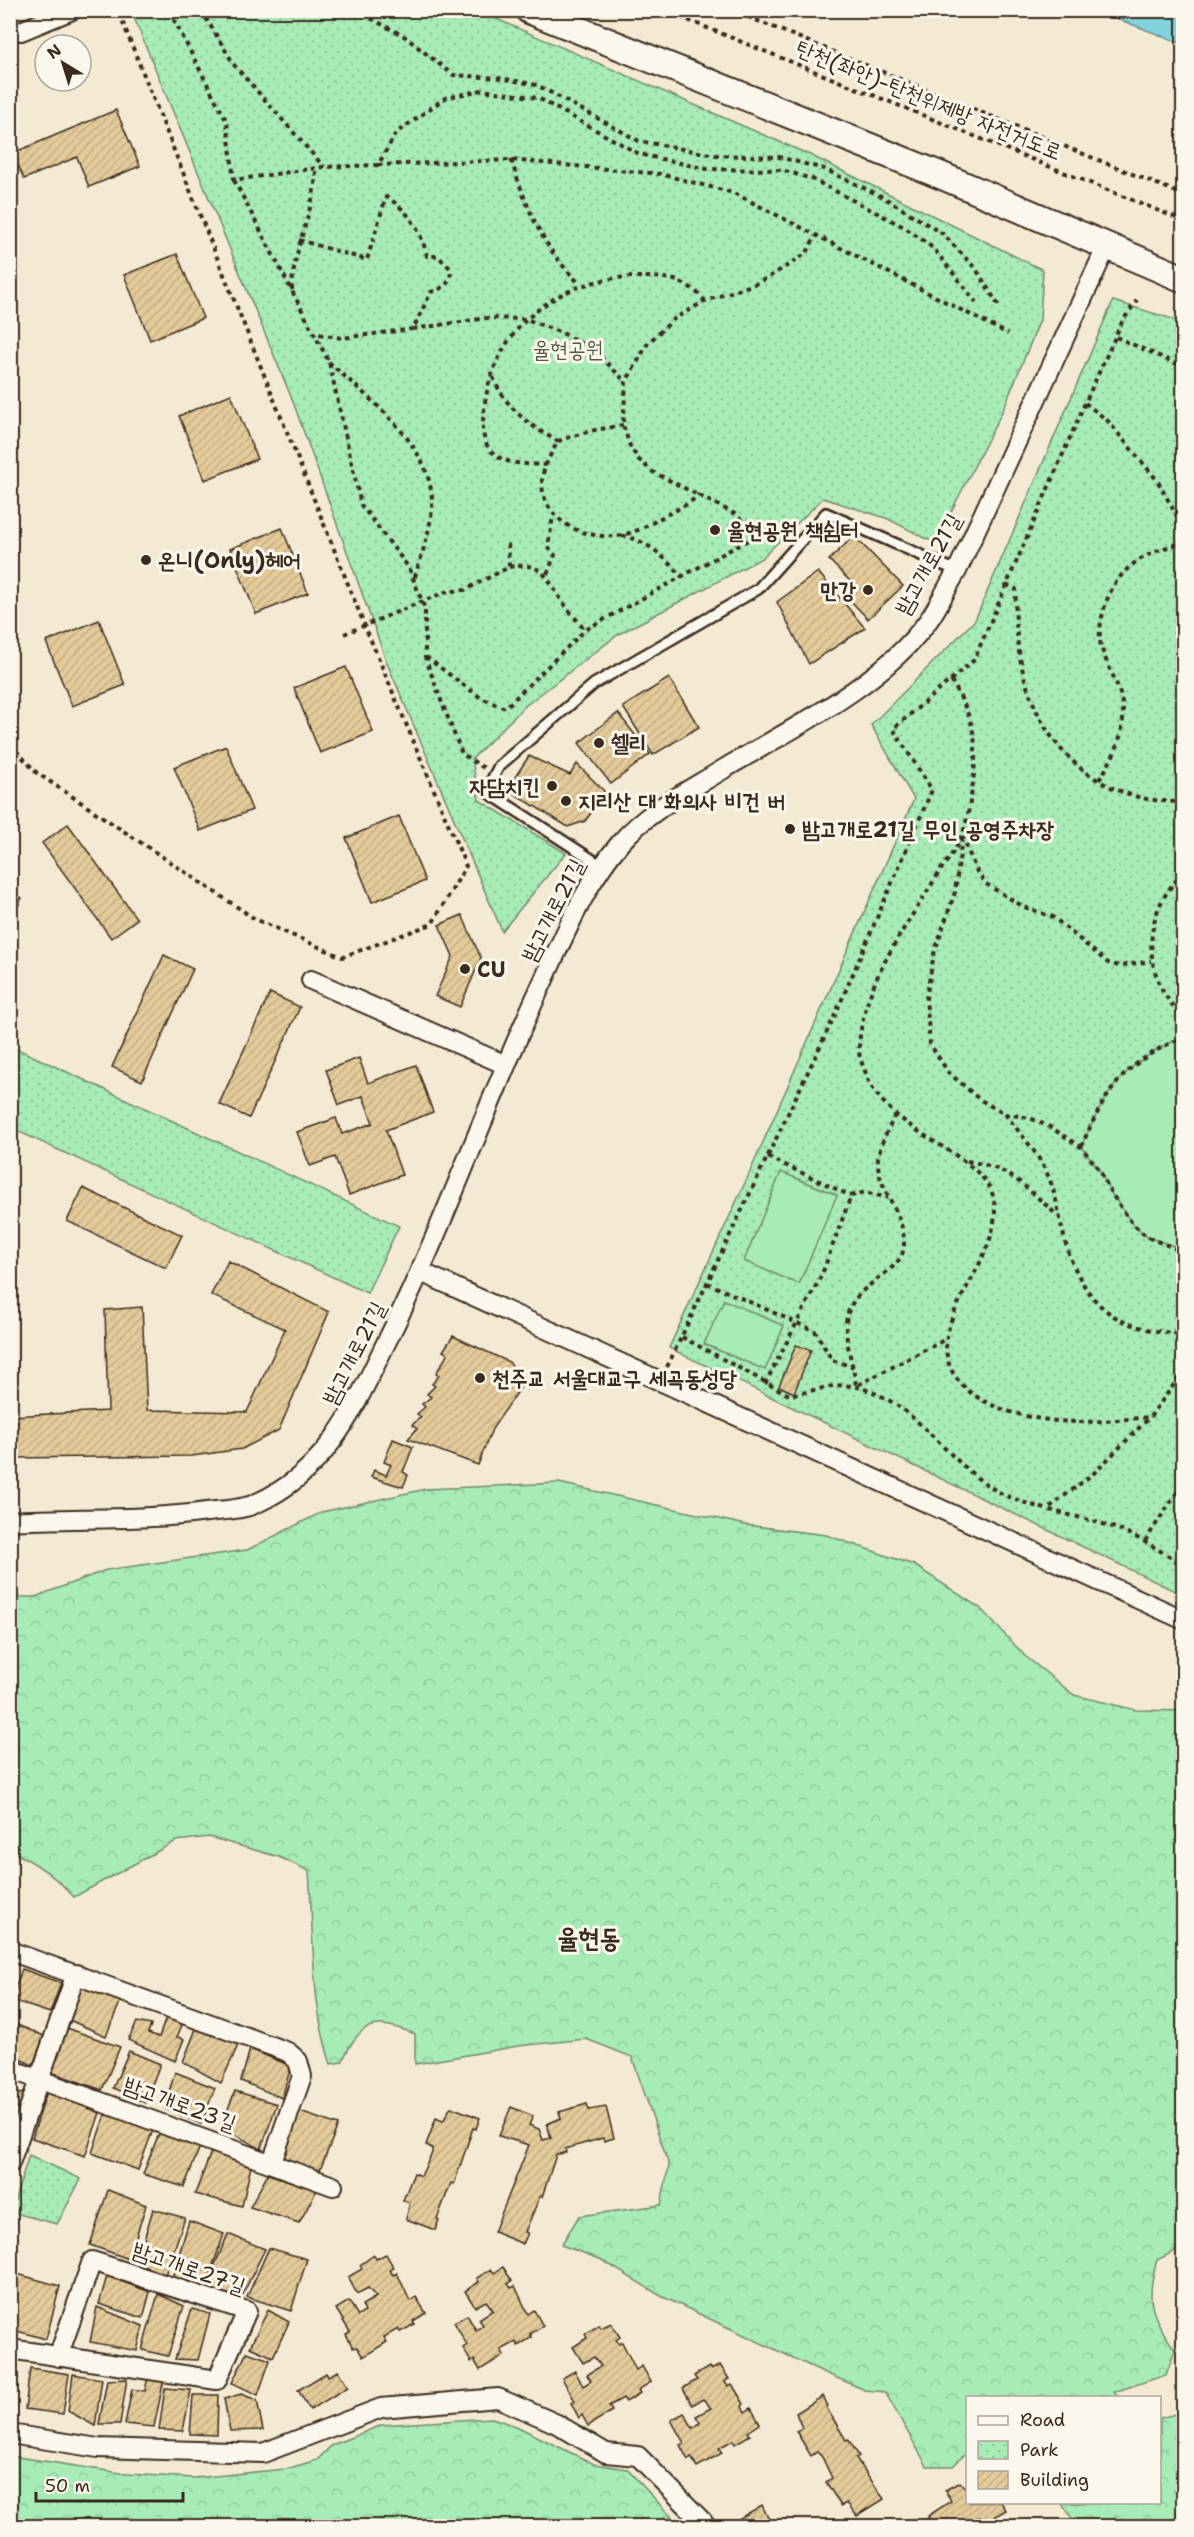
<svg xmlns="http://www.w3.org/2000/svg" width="1194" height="2537" viewBox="0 0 1194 2537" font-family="'Shantell Sans','Poor Story',sans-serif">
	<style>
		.forest { fill: url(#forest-crowns); stroke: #718a6a; stroke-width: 1.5 }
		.park { fill: url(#park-dots); stroke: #718a6a; stroke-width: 1.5 }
		.garden { fill: #a7ebb6; stroke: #718a6a; stroke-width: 1.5 }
		.water { fill: #82d3dc; stroke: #668f90; stroke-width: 1.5 }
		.building { fill: url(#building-hatch); stroke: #3b2a1e; stroke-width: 1.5 }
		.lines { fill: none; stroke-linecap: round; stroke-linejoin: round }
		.lane-casing { stroke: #3b2a1e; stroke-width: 14 }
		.street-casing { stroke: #3b2a1e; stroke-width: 22 }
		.secondary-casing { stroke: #3b2a1e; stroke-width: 30 }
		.path { stroke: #3b2a1e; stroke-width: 4; stroke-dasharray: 4.5 4.5; stroke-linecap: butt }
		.lane { stroke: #fbf7ec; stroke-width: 9 }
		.street { stroke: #fbf7ec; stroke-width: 18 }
		.secondary { stroke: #fbf7ec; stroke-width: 26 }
		.poi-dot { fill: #3b2a1e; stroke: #fbf7ec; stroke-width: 2 }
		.labels { text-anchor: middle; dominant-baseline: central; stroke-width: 6; stroke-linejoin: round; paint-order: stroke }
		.street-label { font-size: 22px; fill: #3b2a1e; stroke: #fbf7ec }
		.park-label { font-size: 22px; fill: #565a44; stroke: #fbf7ec }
		.poi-label { font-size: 22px; font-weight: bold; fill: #3b2a1e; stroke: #fbf7ec; text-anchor: start }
		.quarter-label { font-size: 26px; font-weight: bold; fill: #3b2a1e; stroke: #fbf7ec }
	</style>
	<defs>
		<pattern id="forest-crowns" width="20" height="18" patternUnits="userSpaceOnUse" patternTransform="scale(1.5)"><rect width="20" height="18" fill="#a7ebb6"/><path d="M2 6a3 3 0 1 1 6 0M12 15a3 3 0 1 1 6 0" fill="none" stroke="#91ca9c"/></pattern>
		<pattern id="park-dots" width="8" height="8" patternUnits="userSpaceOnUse" patternTransform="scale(1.5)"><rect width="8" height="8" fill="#a7ebb6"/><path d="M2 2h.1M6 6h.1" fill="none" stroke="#91ca9c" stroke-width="1.8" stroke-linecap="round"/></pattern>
		<pattern id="building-hatch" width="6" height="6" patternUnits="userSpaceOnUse" patternTransform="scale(1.5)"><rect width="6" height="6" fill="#e3ca99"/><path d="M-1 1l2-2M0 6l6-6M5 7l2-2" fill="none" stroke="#c4ae83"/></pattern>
	</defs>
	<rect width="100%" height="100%" fill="#f4ead3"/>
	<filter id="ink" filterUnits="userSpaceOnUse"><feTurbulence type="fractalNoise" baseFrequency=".0167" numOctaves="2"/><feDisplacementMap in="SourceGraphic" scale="12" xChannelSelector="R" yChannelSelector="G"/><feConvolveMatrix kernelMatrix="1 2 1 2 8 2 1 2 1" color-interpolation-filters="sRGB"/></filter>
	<g filter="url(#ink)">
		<!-- forest -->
		<g class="forest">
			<path d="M559,1483L746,1525L826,1535L914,1565L980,1608L1025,1656L1074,1695L1136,1710L1183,1711V2247L1157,2260C1144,2303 1152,2315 1175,2350L1166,2375L1114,2392L1118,2397L968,2398L967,2452L953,2466H927L885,2392L865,2390L823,2372L661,2296L600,2259L561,2245L579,2216L661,2205L669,2165L632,2057L586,2039L518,2046L415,2064V2034C373,2018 361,2021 342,2062L331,2064C310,2003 314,1934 309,1871L279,1857L209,1837L176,1841L74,1897C56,1877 35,1862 11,1851V1592L17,1597H35L106,1570L247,1550L322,1512L426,1489Z"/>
			<path d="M1183,2412V2526H1077L1062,2503L1160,2502V2418Z"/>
			<path d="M492,2418L516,2426L594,2464L627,2469L680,2526H11V2456L127,2474L194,2478L286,2469L317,2460L332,2445L382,2425Z"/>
		</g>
		<!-- park -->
		<g class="park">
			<path d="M135,11H478L810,155L1043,270L1040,320L1003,410L935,543L886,518L823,498L762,558L619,634L525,706L472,759L479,800L566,853L502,931L387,663L292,399L133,15Z"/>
			<path d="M1113,301L1183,322V1595L669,1348L749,1174L914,799L871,725L975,620Z"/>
			<path d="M11,1046L399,1226L367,1293L11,1128Z"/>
			<path d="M29,2155L81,2179L57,2224L11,2212Z"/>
		</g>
		<!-- garden -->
		<g class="garden">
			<path d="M1183,1037V1249L1147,1237L1132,1223L1111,1193L1099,1169L1081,1147C1107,1089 1123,1063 1183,1037Z"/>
			<path d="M781,1172L837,1195L799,1284L744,1261Z"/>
			<path d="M724,1300L784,1326L765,1370L704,1344Z"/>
		</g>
		<!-- water -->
		<path class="water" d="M1097,11H1183V44Z"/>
		<!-- building -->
		<g class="building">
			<path d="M116,110L140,166L89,187L77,157L24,179L13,153Z"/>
			<path d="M177,254L203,318L150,340L124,275Z"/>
			<path d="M231,394L257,459L205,480L179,416Z"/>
			<path d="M282,528L308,593L256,614L230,549Z"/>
			<path d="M854,536L903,586L868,619L842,592L852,583L829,560Z"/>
			<path d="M818,572L865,628L809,664L777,602Z"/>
			<path d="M99,620L125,685L72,706L46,642Z"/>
			<path d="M346,667L373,732L320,753L294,688Z"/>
			<path d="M669,678L699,727L653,755L623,707Z"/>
			<path d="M618,713L650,754L611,784L579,743Z"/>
			<path d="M226,746L252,810L200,831L174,767Z"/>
			<path d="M529,756L570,775L577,764L606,793L585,821L568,827L507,789Z"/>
			<path d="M399,816L425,881L372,902L346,838Z"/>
			<path d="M68,824L137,919L111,938L42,843Z"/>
			<path d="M10,893L22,898L10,922Z"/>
			<path d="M462,915L481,958L460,1007L435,996L453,956L439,925Z"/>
			<path d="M164,955L193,969L142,1081L112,1067Z"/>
			<path d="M270,993L300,1007L249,1118L219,1104Z"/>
			<path d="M359,1058L368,1083L416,1065L433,1112L386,1130L402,1175L349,1195L335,1157L310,1166L297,1132L336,1118L342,1134L373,1123L363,1096L339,1105L326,1070Z"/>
			<path d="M83,1188L182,1235L166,1268L67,1221Z"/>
			<path d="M228,1261L329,1312L279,1430L242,1449L192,1456L10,1458V1416L108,1411L105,1310L142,1307L147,1410L247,1412L285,1329L211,1295Z"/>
			<path d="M453,1336L509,1362L520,1378L521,1387L492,1429L478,1465L408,1439L417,1429L412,1425L421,1417L417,1414L425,1407L422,1404L431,1397L427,1394L435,1386L432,1384L439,1375L436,1373L448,1354L443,1351Z"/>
			<path d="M796,1345L811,1350L794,1393L779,1386Z"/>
			<path d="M393,1439L413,1447L403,1472L408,1475L403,1487L371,1477L374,1470L386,1475L391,1465L384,1462Z"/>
			<path d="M22,1969L61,1983L50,2013L11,2000Z"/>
			<path d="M80,1983L121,2000L106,2036L69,2020Z"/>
			<path d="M167,2015L184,2020L177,2037L184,2039L175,2061L128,2040L137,2022L151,2025L148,2033L159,2037Z"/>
			<path d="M10,2022L44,2036L33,2065L10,2055Z"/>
			<path d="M67,2028L120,2047L102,2090L51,2072Z"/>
			<path d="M196,2029L239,2043L221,2083L183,2062Z"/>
			<path d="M250,2049L291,2066L282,2098L241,2081Z"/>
			<path d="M129,2051L160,2064L145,2103L113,2088Z"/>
			<path d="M175,2072L215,2088L201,2124L164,2108Z"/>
			<path d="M10,2090L25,2095L10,2136Z"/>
			<path d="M47,2091L100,2113L85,2156L32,2138Z"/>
			<path d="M235,2091L277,2104L261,2149L221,2127Z"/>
			<path d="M587,2104L589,2110L606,2107L614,2138L604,2141L603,2138L565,2149L566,2152L556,2155L542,2197L540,2196L525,2232L528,2233L523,2244L494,2232L529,2145L499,2136L511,2107L533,2116L529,2125L539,2129L543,2140L551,2138L547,2124L561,2118L559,2112Z"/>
			<path d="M451,2107L480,2118L476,2129L473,2128L454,2184L451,2183L437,2219L439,2220L435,2230L406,2219L410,2203L403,2200L414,2173L421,2176L432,2153V2148L426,2145L436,2118L443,2121Z"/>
			<path d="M106,2112L153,2130L138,2170L92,2153Z"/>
			<path d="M300,2112L338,2125L318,2175L277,2156Z"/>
			<path d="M160,2131L201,2144L184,2187L143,2174Z"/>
			<path d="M211,2152L252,2162L242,2206L195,2194Z"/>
			<path d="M268,2174L317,2190L299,2223L250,2207Z"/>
			<path d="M108,2190L146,2205L129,2259L90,2245Z"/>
			<path d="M153,2209L185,2218L165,2275L137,2263Z"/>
			<path d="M189,2221L224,2234L205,2288L172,2278Z"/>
			<path d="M228,2234L265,2249L241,2298L205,2288Z"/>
			<path d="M269,2248L307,2259L291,2311L247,2297Z"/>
			<path d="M386,2254L394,2268L390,2270L393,2275L397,2273L410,2301L416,2297L426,2313L413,2321L415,2324L400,2332L398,2329L384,2337L387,2342L363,2357L357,2347L353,2348L346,2334L350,2332L336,2309L349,2301L358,2316L365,2312L362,2305L376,2297L368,2288L357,2294L348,2277L362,2269L360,2265L374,2255L376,2259Z"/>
			<path d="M503,2267L512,2281L508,2284L511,2288L515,2286L528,2314L534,2310L543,2326L530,2334L532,2337L518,2346L516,2342L501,2350L504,2355L480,2370L474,2360L471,2362L463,2348L467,2345L454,2322L467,2315L476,2330L483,2325L479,2319L493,2310L486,2301L475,2307L465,2291L479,2282L477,2278L491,2269L494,2273Z"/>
			<path d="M10,2272L60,2286L46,2339L10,2329Z"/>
			<path d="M107,2276L150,2292L143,2318L99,2304Z"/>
			<path d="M158,2294L184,2306L168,2356L142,2350Z"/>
			<path d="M97,2307L143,2326L137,2351L90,2342Z"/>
			<path d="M192,2309L210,2314L198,2360L175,2359Z"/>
			<path d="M268,2310L289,2322L273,2357L250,2347Z"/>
			<path d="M611,2323L620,2337L616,2340L619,2344L622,2342L636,2370L642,2366L651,2382L638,2390L640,2393L626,2402L623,2398L609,2406L612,2411L588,2426L582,2415L579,2418L571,2403L575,2401L562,2378L575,2371L583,2386L591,2381L587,2375L601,2366L594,2357L583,2363L573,2347L587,2338L585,2334L599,2325L601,2328Z"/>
			<path d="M247,2352L270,2360L258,2395L232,2383Z"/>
			<path d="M720,2365L729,2379L725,2381L728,2386L732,2384L744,2404L742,2406L745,2412L751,2408L760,2424L748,2432L750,2435L735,2444L733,2440L719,2448L722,2453L697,2467L691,2457L688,2460L680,2445L684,2443L671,2420L684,2413L693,2428L700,2423L696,2416L711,2408L703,2399L692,2405L683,2388L697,2380L694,2376L709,2367L711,2370Z"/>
			<path d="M30,2368L69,2374L63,2414L25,2409Z"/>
			<path d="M338,2371L348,2387L310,2410L298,2390L326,2373L328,2376Z"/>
			<path d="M73,2374L102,2379L95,2426L68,2411Z"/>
			<path d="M148,2377L164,2379L154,2427L125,2424L132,2389L145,2391Z"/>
			<path d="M127,2379L120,2424H99L107,2380Z"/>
			<path d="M165,2388L191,2390L183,2431L159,2430Z"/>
			<path d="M241,2394L257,2400L263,2430L230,2431L224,2399Z"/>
			<path d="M193,2395H218L217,2435L190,2434Z"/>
			<path d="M823,2396L828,2406L826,2407L846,2440L848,2439L859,2456L856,2458L884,2499L857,2516L847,2503L841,2506L826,2482L832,2478L822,2457L817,2452L811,2456L796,2431L802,2428L796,2413Z"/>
			<path d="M960,2482L968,2491V2502H1001L1006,2510L984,2523L980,2517L964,2526H899L912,2519L915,2524L929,2518L928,2516L951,2501L945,2490Z"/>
			<path d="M762,2505L772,2526H738L735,2521Z"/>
		</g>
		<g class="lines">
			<defs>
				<path id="lane" d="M602,866L486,791L499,766L594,684L758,589L826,513L957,571"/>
				<g id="street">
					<path d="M21,31L72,10"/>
					<path d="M311,980L506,1065"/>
					<path d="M421,1272L1184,1620"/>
					<path d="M10,1521C76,1517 142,1521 207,1512C223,1510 243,1510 257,1503C328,1471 354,1408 386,1343C444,1227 486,1105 540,988C564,937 584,885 621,842C648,811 688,791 722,770C790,729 880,687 928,621C939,606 947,587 957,571L1106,248"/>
					<path d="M10,1951L288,2052L298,2061L302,2076L272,2162"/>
					<path d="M10,2069L333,2186"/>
					<path d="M10,2163L76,1974"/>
					<path d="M10,2349L217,2380L247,2311L92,2261L58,2357"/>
					<path d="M10,2434L98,2448L263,2453L381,2408L498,2398L557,2424L606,2453L638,2456L707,2526"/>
				</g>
				<path id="secondary" d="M529,10L940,175L1184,279"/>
			</defs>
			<!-- lane casing -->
			<use href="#lane" class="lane-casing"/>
			<!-- street casing -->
			<use href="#street" class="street-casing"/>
			<!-- secondary casing -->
			<use href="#secondary" class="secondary-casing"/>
			<!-- path -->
			<g class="path">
				<path d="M173,10L174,20L227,122L234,180L324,167L378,165L396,133L445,98L482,90L538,98L639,154L707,169L782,170L812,179L904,227L933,248L976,302"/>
				<path d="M201,10L235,66L324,167"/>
				<path d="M355,10L404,36L453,75L500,78L537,85L639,141L715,155L779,157L824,169L883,197L943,234L976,269L1000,308"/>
				<path d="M663,10L1184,221"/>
				<path d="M731,10L1184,195"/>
				<path d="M511,160C528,210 541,246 580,284"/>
				<path d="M378,165L511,160L660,174L734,193L1008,334"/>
				<path d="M234,180L329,362L361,505L409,568L425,609V657L439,695L462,754L484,768"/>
				<path d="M299,240L367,260L386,197C409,210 421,231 427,256H438L451,269C451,284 444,288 431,292L413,329L342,338L314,333"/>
				<path d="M292,290C293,245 316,209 316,168"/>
				<path d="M413,329L487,318L526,319L564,334L595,351L626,382"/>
				<path d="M1116,337L1184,367"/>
				<path d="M329,362C370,401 435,445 432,508C430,533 421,556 414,580"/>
				<path d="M493,377C505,407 530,427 558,441"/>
				<path d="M1085,403L1107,420L1157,480L1184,529"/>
				<path d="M623,425L590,431L558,441C552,453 543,466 542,480C541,520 582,539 617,536C634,534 650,524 664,516C677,509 689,505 699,494"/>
				<path d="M546,465C531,464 509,465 497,456C481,445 482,429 484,411C492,326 562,274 644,277C671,277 687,280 705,301"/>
				<path d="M622,536C646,539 667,559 682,577"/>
				<path d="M509,567C543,561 545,576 562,601C569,611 578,621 585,630L757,535L735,514L653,472L638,459L630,446L623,425L626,382L648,343L674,319L705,301L760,282L787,266L807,253L815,236"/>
				<path d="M547,574L555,555L548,547L553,516"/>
				<path d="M1006,585L1016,589C1011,678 1043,771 1138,797C1153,801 1168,801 1184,803"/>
				<path d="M344,634L445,592L465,590L509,567L508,541"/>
				<path d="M426,657L481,698L505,708L585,630"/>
				<path d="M951,680C977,725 979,745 971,796C969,808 967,823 962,835C957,849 946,862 938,874C905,929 863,981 859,1047C858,1055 862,1063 865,1071C885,1135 985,1151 994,1200C1001,1242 966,1281 952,1318C921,1398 1021,1422 1079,1422C1103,1422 1127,1419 1150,1417"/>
				<path d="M10,744L37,773L255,919L342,957L432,924L466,866L364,624L121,18L124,10"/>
				<path d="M1099,780C1113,758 1124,738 1123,711C1122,687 1107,668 1101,646C1098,635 1101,620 1104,609C1116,567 1144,553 1184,542"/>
				<path d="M962,836L976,870L986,884L1024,907L1053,917L1108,963L1119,966L1151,961"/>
				<path d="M962,838L955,892L934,954L926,998L930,1044L948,1072L979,1099L1005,1114L1030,1118L1050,1127L1081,1147L1099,1169L1111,1193L1132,1223L1147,1237L1184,1252"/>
				<path d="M1184,873C1141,910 1140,979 1184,1017"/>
				<path d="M1005,1114C1022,1136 1043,1158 1052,1186C1060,1211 1062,1238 1072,1262C1096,1317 1127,1330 1184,1334"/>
				<path d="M895,1115C889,1128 880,1144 878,1158C876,1190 905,1211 904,1245C903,1276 849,1282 846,1323C845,1344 854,1366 856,1386L946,1339"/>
				<path d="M1081,1147C1107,1089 1123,1063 1184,1037"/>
				<path d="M768,1157L851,1196"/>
				<path d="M967,1161C1012,1168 1025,1187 1058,1216"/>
				<path d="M707,1283L815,1331L832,1360L853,1367"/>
				<path d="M682,1337L789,1395C811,1393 834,1381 857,1387C915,1401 946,1461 995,1490C1027,1508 1068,1513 1103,1524C1133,1533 1158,1549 1184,1566"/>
				<path d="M667,1367L836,1013L932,790L893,729L974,660L1085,403L1122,322L1137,300"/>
				<path d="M765,1384L822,1274L851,1196L865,1192L888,1198"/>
				<path d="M1050,1507L1094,1473L1150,1417L1184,1371"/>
				<path d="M1145,1541L1184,1482"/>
			</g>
			<!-- lane -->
			<use href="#lane" class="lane"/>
			<!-- street -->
			<use href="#street" class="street"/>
			<!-- secondary -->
			<use href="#secondary" class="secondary"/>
		</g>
	</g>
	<!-- markers -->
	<g class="poi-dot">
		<circle cx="715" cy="530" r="6"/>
		<circle cx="146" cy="560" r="6"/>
		<circle cx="868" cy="590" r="6"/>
		<circle cx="599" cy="743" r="6"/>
		<circle cx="552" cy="786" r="6"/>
		<circle cx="566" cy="801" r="6"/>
		<circle cx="790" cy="829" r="6"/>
		<circle cx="465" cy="969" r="6"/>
		<circle cx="480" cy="1378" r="6"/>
	</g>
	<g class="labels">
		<!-- street labels -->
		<g class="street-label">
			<text transform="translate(929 100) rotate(22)">탄천(좌안)-탄천위제방 자전거도로</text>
			<text transform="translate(928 564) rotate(-61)">밤고개로21길</text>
			<text transform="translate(553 910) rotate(-63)">밤고개로21길</text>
			<text transform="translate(354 1353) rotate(-63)">밤고개로21길</text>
			<text transform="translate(180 2104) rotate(20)">밤고개로23길</text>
			<text transform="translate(189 2268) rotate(19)">밤고개로27길</text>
		</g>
		<!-- park labels -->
		<g class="park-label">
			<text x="568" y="349">율현공원</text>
		</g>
		<!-- poi labels -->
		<g class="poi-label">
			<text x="727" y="530">율현공원 책쉼터</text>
			<text x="158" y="560">온니(Only)헤어</text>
			<text x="856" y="590" text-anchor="end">만강</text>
			<text x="611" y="743">쉘리</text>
			<text x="540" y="786" text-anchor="end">자담치킨</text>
			<text x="578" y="801">지리산 대 화의사 비건 버</text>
			<text x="802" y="829">밤고개로21길 무인 공영주차장</text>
			<text x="477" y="969">CU</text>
			<text x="492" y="1378">천주교 서울대교구 세곡동성당</text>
		</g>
		<!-- quarter labels -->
		<g class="quarter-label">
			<text x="589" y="1937">율현동</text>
		</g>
	</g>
	<!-- margin -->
	<rect width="1194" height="2537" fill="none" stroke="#fbf7ec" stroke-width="36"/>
	<rect x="18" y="18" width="1158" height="2501" fill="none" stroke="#3b2a1e" stroke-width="2" filter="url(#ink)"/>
	<!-- legend -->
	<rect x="966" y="2396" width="195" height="108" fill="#fbf7ec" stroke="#aea59a" stroke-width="1.5"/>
	<rect x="978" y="2416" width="30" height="9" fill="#fbf7ec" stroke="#aea59a" stroke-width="1.5"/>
	<text x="1020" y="2426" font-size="18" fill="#3b2a1e">Road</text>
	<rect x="978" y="2441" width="30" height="18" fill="url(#park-dots)" stroke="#aea59a" stroke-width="1.5"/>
	<text x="1020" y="2456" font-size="18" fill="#3b2a1e">Park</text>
	<rect x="978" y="2471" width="30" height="18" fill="url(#building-hatch)" stroke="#aea59a" stroke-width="1.5"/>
	<text x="1020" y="2486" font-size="18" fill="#3b2a1e">Building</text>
	<!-- north arrow -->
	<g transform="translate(63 63) rotate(322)"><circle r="28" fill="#fbf7ec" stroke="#aea59a" stroke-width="1.5"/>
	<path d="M0-4.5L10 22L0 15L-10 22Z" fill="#3b2a1e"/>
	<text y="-9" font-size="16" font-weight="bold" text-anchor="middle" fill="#3b2a1e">N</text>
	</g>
	<!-- scale -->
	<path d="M36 2492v9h147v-9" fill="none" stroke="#3b2a1e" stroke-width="3"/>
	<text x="45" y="2492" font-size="18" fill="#3b2a1e" stroke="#fbf7ec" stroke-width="4.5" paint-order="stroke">50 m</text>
</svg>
